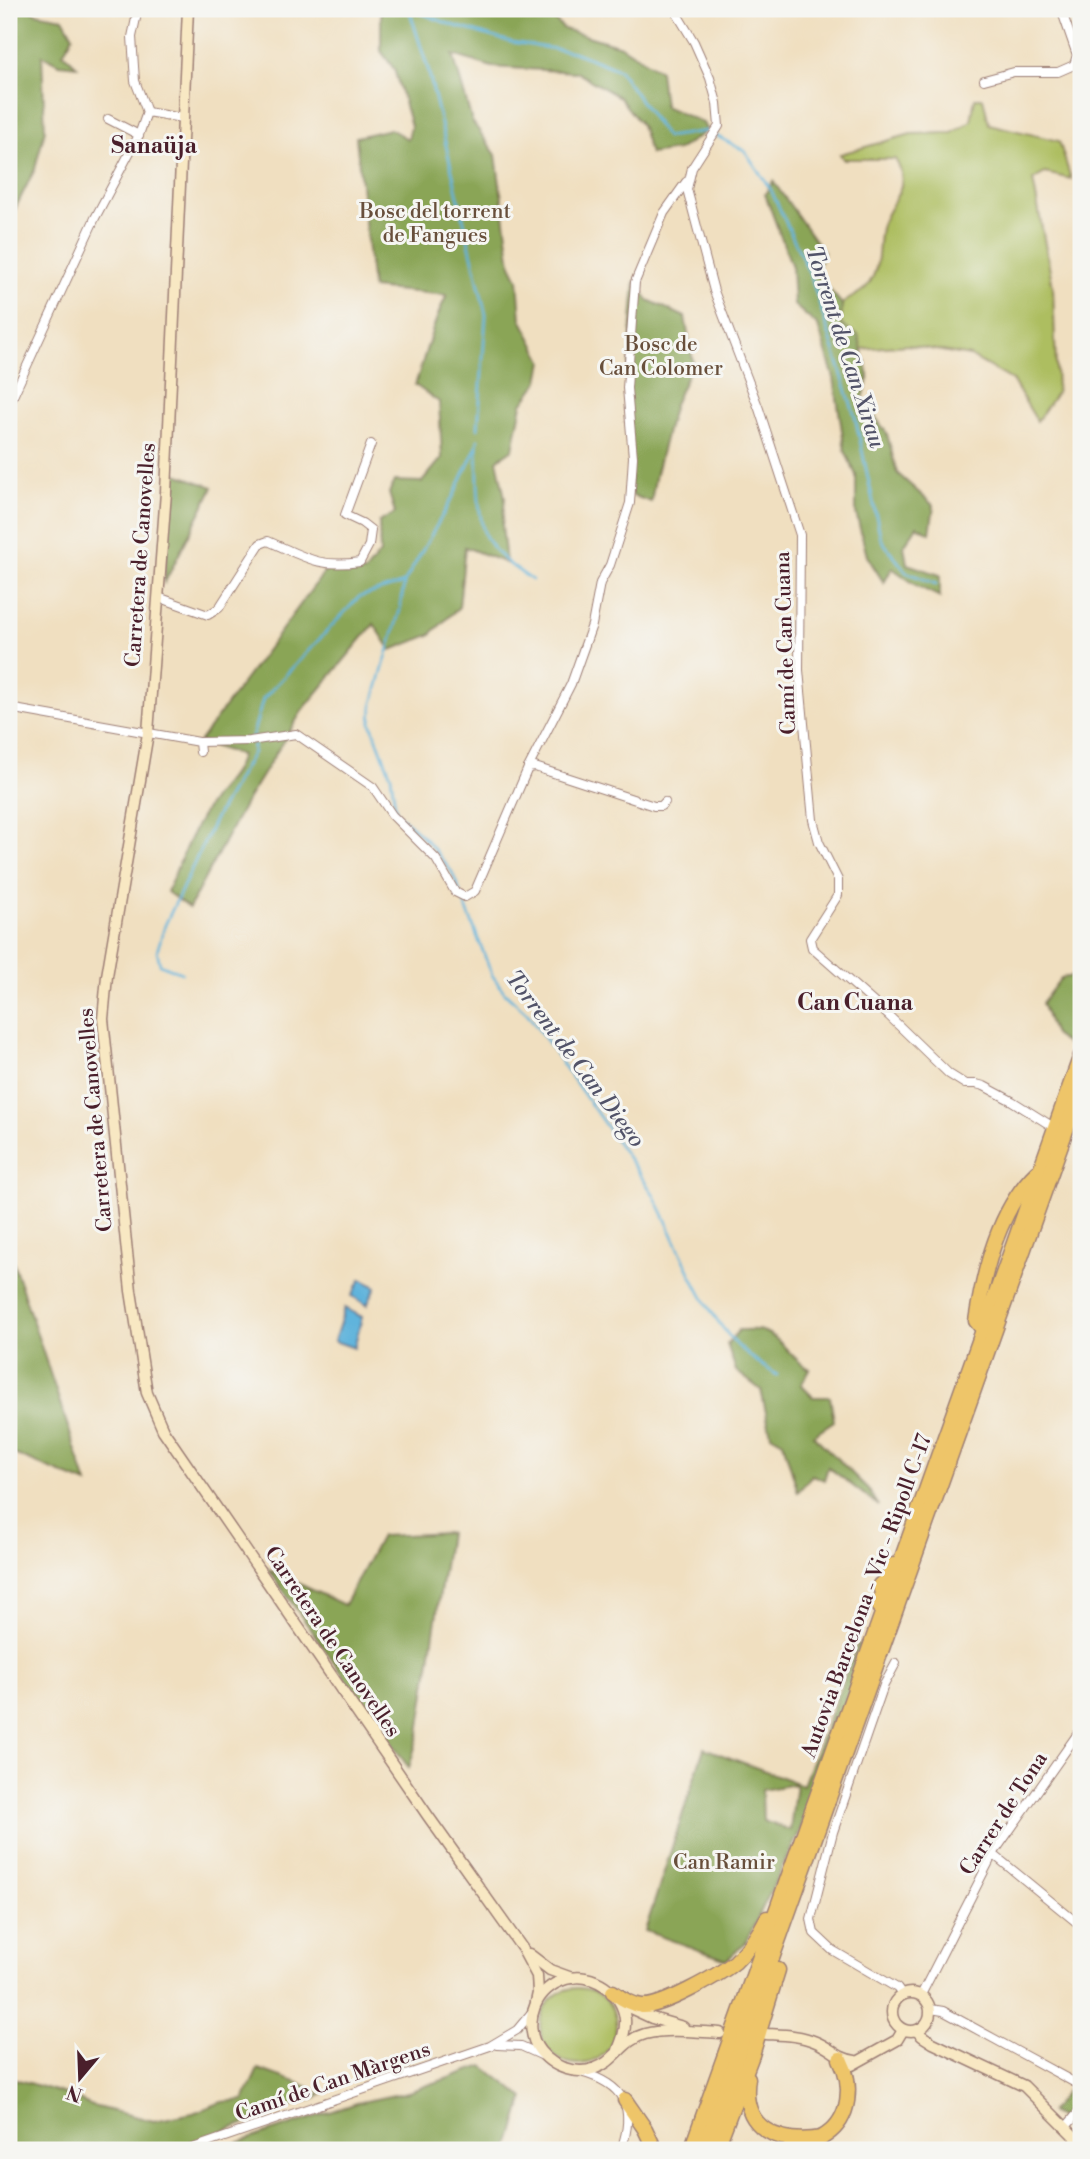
<svg xmlns="http://www.w3.org/2000/svg" width="1090" height="2159" viewBox="0 0 1090 2159" font-family="'Libre Bodoni',serif">
	<style>
		.green { fill: #adbe61; stroke: #7c6e46; stroke-width: 2 }
		.forest { fill: #8aa557; stroke: #6a6241; stroke-width: 2; fill-rule: evenodd }
		.water { fill: #60b4dc; stroke: #556a84; stroke-width: 2 }
		.lines { fill: none; stroke-linecap: round; stroke-linejoin: round }
		.stream { stroke: #60b4dc; stroke-width: 2.5 }
		.street-casing { stroke: #9d7f76; stroke-width: 10 }
		.secondary-casing { stroke: #9d7f76; stroke-width: 13 }
		.highway-casing { stroke: #9d7f76; stroke-width: 17 }
		.street { stroke: #fff; stroke-width: 8 }
		.secondary { stroke: #f8e8c3; stroke-width: 10 }
		.highway { stroke: #eec569; stroke-width: 14 }
		.labels { text-anchor: middle; dominant-baseline: central; stroke-width: 6; stroke-linejoin: round; paint-order: stroke }
		.park-label { font-size: 21px; fill: #684f3b; stroke: #f6f6f2 }
		.street-label { font-size: 21px; fill: #4a1f2b; stroke: #f6f6f2 }
		.neighbourhood-label { font-size: 23px; font-weight: bold; fill: #4a1f2b; stroke: #f6f6f2 }
		.water-label { font-size: 23px; font-style: italic; fill: #525369; stroke: #f6f6f2 }
	</style>
	<rect width="100%" height="100%" fill="#f6f6f2"/>
	<filter id="ink" filterUnits="userSpaceOnUse"><feTurbulence type="fractalNoise" baseFrequency=".0143" numOctaves="2"/><feDisplacementMap in="SourceGraphic" scale="14" xChannelSelector="R" yChannelSelector="G"/><feConvolveMatrix kernelMatrix="1 2 1 2 8 2 1 2 1" color-interpolation-filters="sRGB"/></filter>
	<filter id="wash" filterUnits="userSpaceOnUse"><feTurbulence type="fractalNoise" baseFrequency=".00686" numOctaves="4" result="noise"/><feDisplacementMap in="SourceGraphic" scale="28" xChannelSelector="R" yChannelSelector="G"/><feGaussianBlur stdDeviation="1.57" result="paint"/><feColorMatrix in="noise" values="0 0 0 0 0 0 0 0 0 0 0 0 0 0 0 0 0 1.4 0 .05"/><feComposite in="paint" operator="in"/></filter>
	<g filter="url(#wash)">
		<rect width="100%" height="100%" fill="#f0dfc0"/>
		<!-- green -->
		<g class="green">
			<path d="M975,98H983L989,124L1059,141L1071,179L1045,173L1033,180L1053,287L1057,392L1037,421L1012,380L970,356L908,345L861,349L858,335L841,325L842,304C850,297 863,293 868,285C881,267 877,248 881,228C887,203 914,189 895,159H843L840,154L911,134L952,133L971,121Z"/>
			<circle cx="578" cy="2026" r="38"/>
		</g>
		<!-- forest -->
		<g class="forest">
			<path d="M11,9H31L36,13L63,18L73,36L63,53L77,66L59,64L42,55L45,130L35,169L9,221V42L14,29L10,17Z"/>
			<path d="M381,9H466L486,14L500,9H543L564,29L621,46L660,71L664,106L703,123L707,131L678,150L650,154L641,125L619,97L576,72L492,67L453,55L472,121L496,155L511,265L518,279L521,319L543,361L539,381L522,404L513,449L497,460L505,498L502,525L506,563L465,547L459,607L430,635L391,650L374,624L302,711L245,803L189,908L167,892C181,859 193,826 214,797C227,780 234,777 241,755L199,742L328,567L345,574L365,572L380,553L379,522L395,513L389,493L394,481L422,482L442,458L439,402L415,385C426,355 432,323 447,295L372,288L356,137L390,129L408,139L411,126L394,69L381,51Z"/>
			<path d="M773,181L823,252L816,274L842,304L841,325L858,335L869,376L863,399L887,434L897,473L934,506L930,533L917,526L904,546L907,564L940,575V597L917,586L892,568L884,583L867,556L856,513V475L845,451L834,378L818,326L794,305L792,267L765,194Z"/>
			<path d="M635,282L648,300L685,317L693,362L674,404L656,473L651,502L631,495L627,388Z"/>
			<path d="M171,472L213,487L164,584Z"/>
			<path d="M1081,975V1039L1077,1052L1054,1035L1042,1003L1061,978Z"/>
			<path d="M10,1253L87,1484L9,1452Z"/>
			<path d="M739,1330C746,1330 756,1329 762,1331C782,1337 791,1360 810,1369L801,1385L813,1397H830L834,1421L813,1435L868,1489L879,1506L828,1467L824,1480L812,1475L798,1492L783,1442L771,1435L761,1390L736,1371L727,1344Z"/>
			<path d="M449,1533L419,1733L409,1768L268,1569L344,1605L381,1536Z"/>
			<path d="M867,1642L799,1833L746,1942L727,1960L645,1931L704,1748L803,1785L857,1645ZM796,1784L790,1830L763,1821L762,1790Z"/>
			<path d="M483,2066L524,2098L508,2150H216L357,2103L408,2092Z"/>
			<path d="M258,2069C279,2077 305,2083 322,2095L173,2150H9V2077L65,2094L92,2106L154,2121L193,2113L222,2102L244,2100Z"/>
			<path d="M1081,2073V2129L1050,2112Z"/>
		</g>
		<!-- water -->
		<g class="water">
			<path d="M361,1279L376,1287L367,1305L352,1296Z"/>
			<path d="M345,1308L362,1317L354,1348L334,1341Z"/>
		</g>
		<g class="lines">
			<!-- stream -->
			<g class="stream">
				<path d="M409,9L428,69L486,315L478,428"/>
				<path d="M410,9L452,25L511,42L574,52L619,70L666,137L707,131L745,151L771,190L811,277L855,417L881,539L906,572L936,584"/>
				<path d="M477,447C478,469 477,515 485,535C494,555 514,568 532,580"/>
				<path d="M404,583L400,610L372,706L371,723L391,776L396,812L428,842L452,872L460,892"/>
				<path d="M252,737L263,699L359,597L404,583L454,495L477,446L478,440"/>
				<path d="M463,899L492,975L505,993L527,1013L652,1192C680,1244 696,1302 738,1346C749,1357 764,1366 777,1375"/>
				<path d="M182,973L160,964L157,951L165,925L215,819L253,752V744"/>
			</g>
		</g>
	</g>
	<g filter="url(#ink)">
		<g class="lines">
			<defs>
				<g id="street">
					<path d="M138,9L132,37L135,81L147,112"/>
					<path d="M674,9L694,42L710,78L717,103L719,126L692,168L687,189L714,291L759,409L800,535L799,670L813,820L819,842L838,880V895L810,939L812,948L889,1016L949,1074L965,1084H976L984,1086L1012,1101L1055,1128"/>
					<path d="M984,80L1014,72H1058L1074,65L1077,55L1061,9"/>
					<path d="M108,119L139,135"/>
					<path d="M9,405L95,218L139,135L147,112L182,118"/>
					<path d="M158,597L208,615L219,608L260,544L268,541C305,557 318,568 360,562L369,545L371,530L362,523L345,515L371,444"/>
					<path d="M9,708L199,742L200,752"/>
					<path d="M199,742L250,741L296,734L373,787L392,815L436,859L455,892L465,897L475,891L528,768L571,684L592,625L600,583L610,565L630,503L633,457L627,388L635,282L664,213L686,182"/>
					<path d="M528,768L535,767L654,806H661L665,802"/>
					<path d="M896,1663L884,1685L833,1832L811,1919L814,1933L832,1950L897,1988L902,1995"/>
					<path d="M993,1854L1081,1926"/>
					<path d="M921,1995L993,1854L1081,1729"/>
					<path d="M931,2009L943,2011L1081,2086"/>
					<path d="M497,2045L521,2046L541,2055"/>
					<path d="M580,2072C625,2084 636,2108 621,2150"/>
					<path d="M1066,2127L1081,2109"/>
					<path d="M187,2150L490,2046L517,2030L532,2012"/>
				</g>
				<g id="secondary">
					<path d="M188,9L166,492L148,733L107,976L103,1019L131,1291L147,1393L163,1430L428,1816L522,1948L537,1976L538,1993L536,2002"/>
					<path d="M529,1954L550,1970L572,1978"/>
					<circle cx="911" cy="2012" r="19"/>
					<path d="M626,2006L652,2018L683,2027"/>
					<path d="M917,2031L922,2036L933,2043L1024,2086L1081,2143"/>
					<path d="M766,2034C783,2035 800,2035 816,2042C833,2049 836,2058 855,2061"/>
					<path d="M618,2050C622,2040 626,2030 625,2019C622,1992 593,1971 566,1979C553,1983 541,1992 535,2006C529,2021 530,2038 540,2051C556,2071 585,2078 607,2062C621,2051 627,2039 645,2034C668,2028 696,2032 720,2033"/>
					<path d="M852,2065L897,2040L903,2030"/>
				</g>
				<g id="highway">
					<path d="M983,1329L976,1321C984,1270 999,1208 1037,1172"/>
					<path d="M879,1606L882,1594L880,1585L888,1578L893,1565"/>
					<path d="M613,1992C621,1998 631,2005 642,2006C661,2008 719,1975 735,1962C748,1950 759,1934 767,1918"/>
					<path d="M748,2078C740,2129 778,2145 822,2138"/>
					<path d="M625,2100L645,2129L655,2150"/>
					<path d="M691,2150L1081,1055"/>
					<path d="M704,2150L1081,1088"/>
					<path d="M716,2150L752,2055L778,1970"/>
					<path d="M789,2150C801,2146 816,2142 826,2135C851,2118 853,2084 840,2059"/>
				</g>
			</defs>
			<!-- street casing -->
			<use href="#street" class="street-casing"/>
			<!-- secondary casing -->
			<use href="#secondary" class="secondary-casing"/>
			<!-- highway casing -->
			<use href="#highway" class="highway-casing"/>
			<!-- street -->
			<use href="#street" class="street"/>
			<!-- secondary -->
			<use href="#secondary" class="secondary"/>
			<!-- highway -->
			<use href="#highway" class="highway"/>
		</g>
	</g>
	<g class="labels">
		<!-- park labels -->
		<g class="park-label">
			<text x="435" y="212">Bosc del torrent<tspan x="435" dy="24">de Fangues</tspan></text>
			<text x="661" y="345">Bosc de<tspan x="661" dy="24">Can Colomer</tspan></text>
			<text x="724" y="1863">Can Ramir</text>
		</g>
		<!-- street labels -->
		<g class="street-label">
			<text transform="translate(141 555) rotate(-86)">Carretera de Canovelles</text>
			<text transform="translate(786 643) rotate(-92)">Camí de Can Cuana</text>
			<text transform="translate(96 1120) rotate(-95)">Carretera de Canovelles</text>
			<text transform="translate(867 1596) rotate(-70)">Autovia Barcelona - Vic - Ripoll C-17</text>
			<text transform="translate(332 1642) rotate(56)">Carretera de Canovelles</text>
			<text transform="translate(1004 1814) rotate(-57)">Carrer de Tona</text>
			<text transform="translate(333 2082) rotate(-19)">Camí de Can Màrgens</text>
		</g>
		<!-- neighbourhood labels -->
		<g class="neighbourhood-label">
			<text x="154" y="146">Sanaüja</text>
			<text x="855" y="1003">Can Cuana</text>
		</g>
		<!-- water labels -->
		<g class="water-label">
			<text transform="translate(845 347) rotate(72)">Torrent de Can Xirau</text>
			<text transform="translate(575 1059) rotate(53)">Torrent de Can Diego</text>
		</g>
	</g>
	<!-- margin -->
	<rect width="1090" height="2159" fill="none" stroke="#f6f6f2" stroke-width="35"/>
	<!-- north arrow -->
	<g transform="translate(80 2078) rotate(199)" stroke="#f6f6f2" stroke-width="5" paint-order="stroke">
	<path d="M0-5L12 26L0 18L-12 26Z" fill="#4a1f2b"/>
	<text y="-10" font-size="19" font-weight="bold" text-anchor="middle" fill="#4a1f2b">N</text>
	</g>
</svg>
